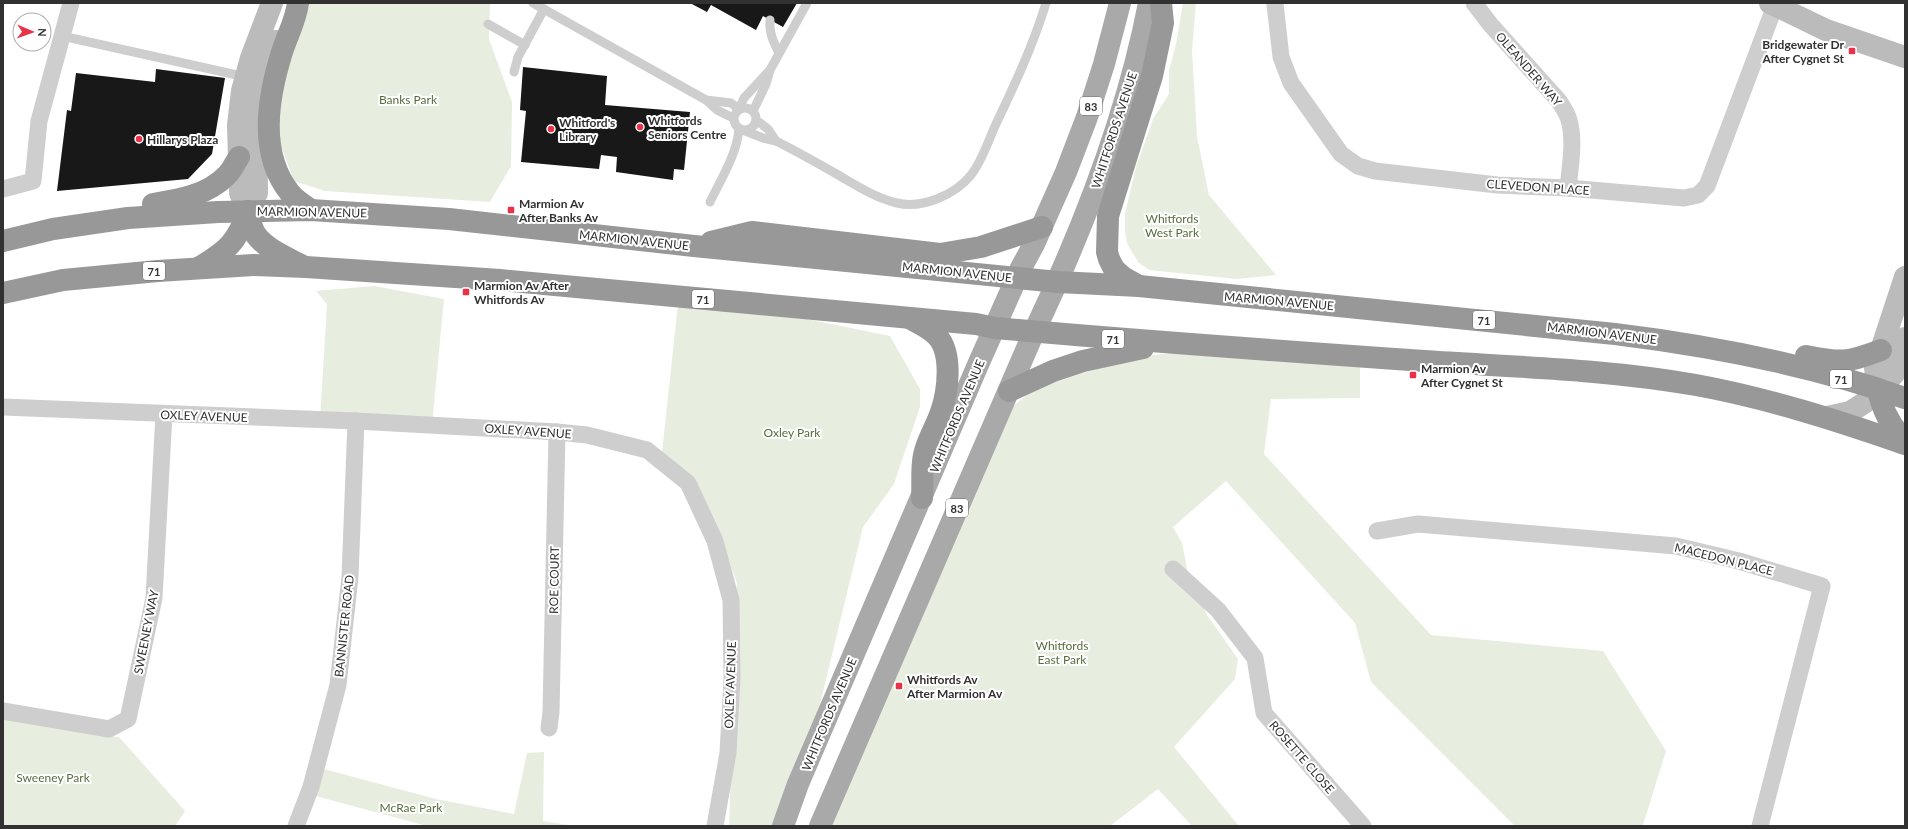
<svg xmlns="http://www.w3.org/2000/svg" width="1908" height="829" viewBox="0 0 1908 829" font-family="Lato,sans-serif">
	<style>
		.green { fill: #e7eedf }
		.building { fill: #181818 }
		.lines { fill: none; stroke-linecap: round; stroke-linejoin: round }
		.lane { stroke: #cecece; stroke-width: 9 }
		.street { stroke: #cecece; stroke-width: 17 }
		.secondary { stroke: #bbb; stroke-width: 22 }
		.primary { stroke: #a9a9a9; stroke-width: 22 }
		.highway { stroke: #989898; stroke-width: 22 }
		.poi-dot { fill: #e83249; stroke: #fff; stroke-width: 1.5 }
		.labels { text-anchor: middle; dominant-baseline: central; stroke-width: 4; stroke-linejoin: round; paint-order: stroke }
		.shield { fill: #fff; stroke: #6f6f6f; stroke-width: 1 }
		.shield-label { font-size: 11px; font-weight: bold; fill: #313131 }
		.poi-label { font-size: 12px; font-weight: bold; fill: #313131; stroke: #fff; text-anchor: start }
		.street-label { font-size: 12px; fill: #313131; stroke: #fff }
		.park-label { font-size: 12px; fill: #566e3d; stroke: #fff }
	</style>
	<rect width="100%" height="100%" fill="#fff"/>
	<!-- green -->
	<g class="green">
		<path d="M293,3H490L489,39L512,102L511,166L490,202L325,191L294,181L260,89Z"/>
		<path d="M1183,3H1196L1192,51L1197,136L1209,195L1276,275L1236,279L1149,270L1138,262L1127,243L1125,231V214L1136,167L1153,119L1169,94V71L1176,44Z"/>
		<path d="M374,286L444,299L432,425L320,419L327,304L316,291Z"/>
		<path d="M678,304L792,316L890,336L920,389V407L894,484L863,527L814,729L780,826H729L737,583L707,506L662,452Z"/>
		<path d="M1180,352L1360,364V398L1271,399L1264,454L1431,635L1603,651L1666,751L1643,825L1515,826L1371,682L1355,623L1226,481L1173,527L1182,543L1188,574L1207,615L1238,659L1235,679L1174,747L1239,826H1192L1158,789L1110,826H817L1006,412L1034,389L1129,358Z"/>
		<path d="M3,715L105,736L119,737L185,811L175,826H3Z"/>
		<path d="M544,752L543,821L575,826H427L308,794L320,768L436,799L514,814L527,753Z"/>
	</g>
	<!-- building -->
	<g class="building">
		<path d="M690,3H797L783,27L763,16L756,30L711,5L707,12Z"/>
		<path d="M523,67L607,76L605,105L690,112L684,170L674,169L673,180L616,172L617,157L601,155L599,169L521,162L526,111L520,110Z"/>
		<path d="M156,69L225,78L212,154L188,179L57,191L67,110L71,111L76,73L155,82Z"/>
	</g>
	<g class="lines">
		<!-- lane -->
		<g class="lane">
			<path d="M533,3L706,100L717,110L733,118"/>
			<path d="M770,20C769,33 773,41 779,53"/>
			<path d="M488,24L525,45"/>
			<path d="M62,36L246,77"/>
			<path d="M514,72L518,57L544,9"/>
			<path d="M706,100L731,103L739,109L744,98L768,72"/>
			<circle cx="745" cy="119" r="11"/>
			<path d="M753,111L766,84L770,70L807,3"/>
			<path d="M756,120L768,129L776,141"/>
			<path d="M745,131L763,138L776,141C798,152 819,164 840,176C859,187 876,198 897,203C922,209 955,195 971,175C982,161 988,142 995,126C1014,86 1033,46 1046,3"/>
			<path d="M710,202C721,179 737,154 739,129"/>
		</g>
		<!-- street -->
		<g class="street">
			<path d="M1474,3L1490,24L1559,101C1563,107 1567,113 1569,120C1575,140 1570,168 1568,188"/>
			<path d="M1275,4L1281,57L1291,83L1341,154L1358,166L1375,171L1497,185L1568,188L1684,198L1698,195L1707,186L1776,3"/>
			<path d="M3,189L33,181L39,121L71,3"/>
			<path d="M3,407L356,421L557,432L587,435L647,450L688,483L715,541L731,600L732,679L728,753L715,826"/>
			<path d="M1377,531L1418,524L1676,546L1739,561L1822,586L1760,826"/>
			<path d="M1173,569L1218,610L1255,658L1264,713L1363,826"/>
			<path d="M3,711L109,729L128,719L154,598L164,414"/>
			<path d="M549,728L551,712L557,432"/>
			<path d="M296,826L311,787L338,685L350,577L356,421"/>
		</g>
		<!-- secondary -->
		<g class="secondary">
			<path d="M1770,3L1826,30L1905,57"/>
			<path d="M248,211L257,193L256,106L262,80L276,41"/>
			<path d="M248,211L240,193L238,125L242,91L251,58L272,3"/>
			<path d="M1878,389L1875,368L1905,277"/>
			<path d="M1827,417L1850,412L1864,403L1894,374L1905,338"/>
		</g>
		<!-- primary -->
		<g class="primary">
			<path d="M783,826L798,784L977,367L1021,268L1034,244L1066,172L1087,117L1104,64L1120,3"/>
			<path d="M820,826L1034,332C1084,227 1127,117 1149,3"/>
		</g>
		<!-- highway -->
		<g class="highway">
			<path d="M298,3C296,20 287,36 282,52C268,97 258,153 290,193C295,200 304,205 311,210"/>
			<path d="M153,204C179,200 208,195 227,175C232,170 235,163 239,157"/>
			<path d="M248,211C250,219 251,228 256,235C266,249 286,257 301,265"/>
			<path d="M3,241L53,229L128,218L218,212L311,210L449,219L694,246L1058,282L1139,286L1615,334C1713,346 1811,365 1905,398"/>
			<path d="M711,242L752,232L940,254L981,247L1042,227"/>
			<path d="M200,267C228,250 237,242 248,211"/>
			<path d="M1139,286L1123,277L1114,269L1109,259L1107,252L1108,216L1152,76L1163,23L1161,3"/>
			<path d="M3,293L63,280L158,271L253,265L306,267L500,280L976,324L995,328C1138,341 1281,351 1424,361C1514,367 1606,369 1696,385C1767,398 1836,420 1905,444"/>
			<path d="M911,319C920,324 930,328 937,336C953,353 948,392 941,412C936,427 927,440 924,455C921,468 923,485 922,498"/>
			<path d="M1806,356C1841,363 1847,363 1881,350"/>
			<path d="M1878,389C1882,410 1890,426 1905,441"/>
			<path d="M1009,391L1053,371L1083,361L1143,348"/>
		</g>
	</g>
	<!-- markers -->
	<g class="poi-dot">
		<rect x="1848" y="47" width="8" height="8" rx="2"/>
		<circle cx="640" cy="127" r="4"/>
		<circle cx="551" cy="129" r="4"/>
		<circle cx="139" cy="139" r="4"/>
		<rect x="507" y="206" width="8" height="8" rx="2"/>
		<rect x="462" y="288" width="8" height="8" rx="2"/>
		<rect x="1409" y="371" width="8" height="8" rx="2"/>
		<rect x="895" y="682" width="8" height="8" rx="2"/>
	</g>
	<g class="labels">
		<!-- shield labels -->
		<g class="shield">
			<rect x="1080" y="97" width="22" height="18" rx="3"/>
			<rect x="143" y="262" width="22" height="18" rx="3"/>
			<rect x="692" y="290" width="22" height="18" rx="3"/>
			<rect x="1473" y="311" width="22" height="18" rx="3"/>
			<rect x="1102" y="330" width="22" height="18" rx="3"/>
			<rect x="1830" y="370" width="22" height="18" rx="3"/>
			<rect x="946" y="499" width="22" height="18" rx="3"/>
		</g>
		<g class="shield-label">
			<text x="1091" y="106">83</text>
			<text x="154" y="271">71</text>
			<text x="703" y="299">71</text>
			<text x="1484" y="320">71</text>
			<text x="1113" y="339">71</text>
			<text x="1841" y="379">71</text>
			<text x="957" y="508">83</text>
		</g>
		<!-- poi labels -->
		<g class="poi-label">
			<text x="1844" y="44" text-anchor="end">Bridgewater Dr<tspan x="1844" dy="14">After Cygnet St</tspan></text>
			<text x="648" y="120">Whitfords<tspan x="648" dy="14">Seniors Centre</tspan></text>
			<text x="559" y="122">Whitford's<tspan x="559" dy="14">Library</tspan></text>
			<text x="147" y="139">Hillarys Plaza</text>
			<text x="519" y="203">Marmion Av<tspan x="519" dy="14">After Banks Av</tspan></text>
			<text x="474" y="285">Marmion Av After<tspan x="474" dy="14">Whitfords Av</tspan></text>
			<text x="1421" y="368">Marmion Av<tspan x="1421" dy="14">After Cygnet St</tspan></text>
			<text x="907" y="679">Whitfords Av<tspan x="907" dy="14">After Marmion Av</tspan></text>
		</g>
		<!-- street labels -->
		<g class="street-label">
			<text transform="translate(1529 69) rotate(49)">OLEANDER WAY</text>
			<text transform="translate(1114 130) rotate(-72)">WHITFORDS AVENUE</text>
			<text transform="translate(1538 187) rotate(4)">CLEVEDON PLACE</text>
			<text transform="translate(312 212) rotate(1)">MARMION AVENUE</text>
			<text transform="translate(634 240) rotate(6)">MARMION AVENUE</text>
			<text transform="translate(957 272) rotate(6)">MARMION AVENUE</text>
			<text transform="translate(1279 301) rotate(5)">MARMION AVENUE</text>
			<text transform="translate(1602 333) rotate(7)">MARMION AVENUE</text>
			<text transform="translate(204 416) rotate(2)">OXLEY AVENUE</text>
			<text transform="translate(957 416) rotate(-67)">WHITFORDS AVENUE</text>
			<text transform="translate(528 431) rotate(4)">OXLEY AVENUE</text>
			<text transform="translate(1724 559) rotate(14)">MACEDON PLACE</text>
			<text transform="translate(554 580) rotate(-89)">ROE COURT</text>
			<text transform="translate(344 626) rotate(-84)">BANNISTER ROAD</text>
			<text transform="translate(146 632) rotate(-79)">SWEENEY WAY</text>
			<text transform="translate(730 685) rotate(-88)">OXLEY AVENUE</text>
			<text transform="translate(829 714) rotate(-67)">WHITFORDS AVENUE</text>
			<text transform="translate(1302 757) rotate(49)">ROSETTE CLOSE</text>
		</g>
		<!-- park labels -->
		<g class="park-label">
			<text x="408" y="99">Banks Park</text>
			<text x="1172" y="218">Whitfords<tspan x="1172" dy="14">West Park</tspan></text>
			<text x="792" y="432">Oxley Park</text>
			<text x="1062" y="645">Whitfords<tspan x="1062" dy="14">East Park</tspan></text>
			<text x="53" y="777">Sweeney Park</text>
			<text x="411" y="807">McRae Park</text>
		</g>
	</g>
	<!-- border -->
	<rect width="1908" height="829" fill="none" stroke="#313131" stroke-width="8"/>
	<!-- north arrow -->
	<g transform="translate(32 32) rotate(92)"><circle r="19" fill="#ffffff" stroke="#adadad"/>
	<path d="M0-3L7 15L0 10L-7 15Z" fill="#e83249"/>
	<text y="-6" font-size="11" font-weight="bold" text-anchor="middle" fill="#313131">N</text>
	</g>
</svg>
